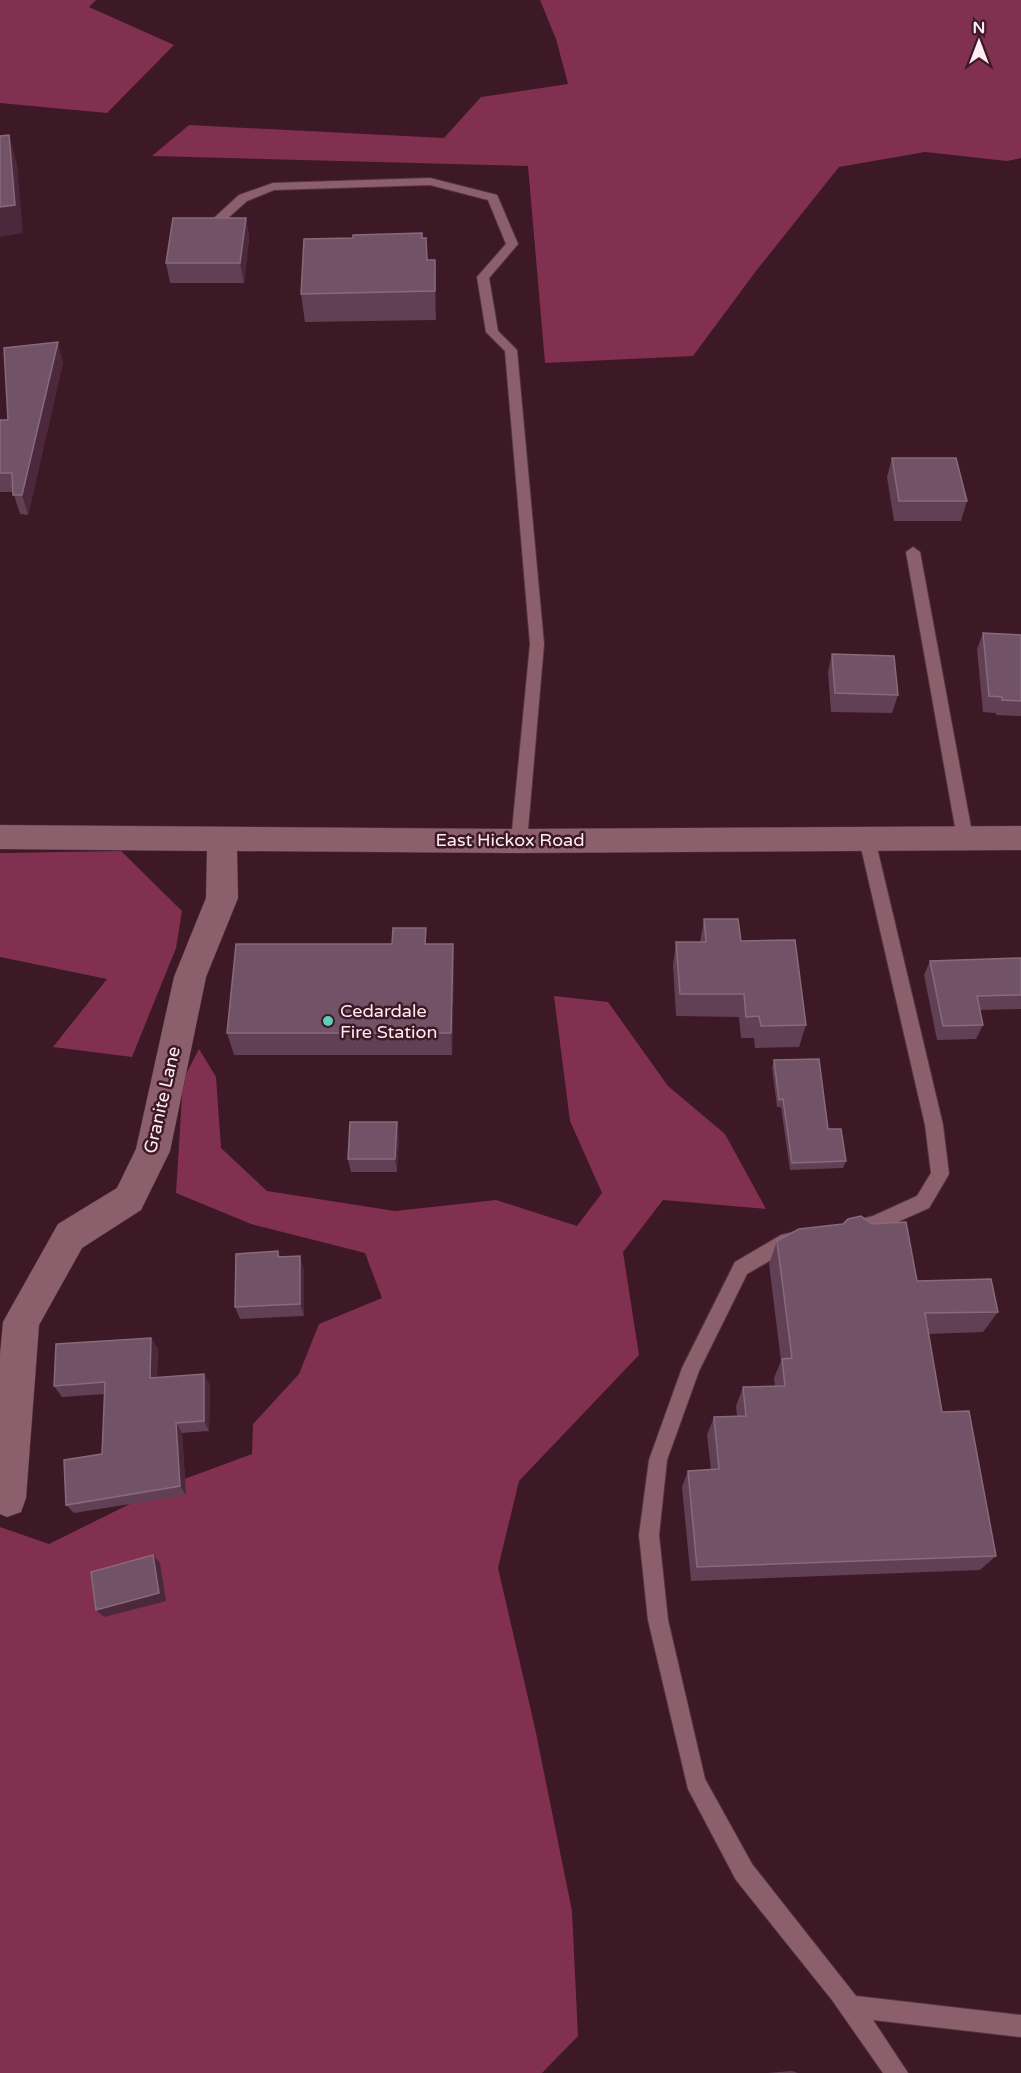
<svg xmlns="http://www.w3.org/2000/svg" width="1021" height="2073" viewBox="0 0 1021 2073" font-family="'Varela Round',sans-serif">
	<style>
		.forest { fill: #81304f }
		.lines { fill: none; stroke-linecap: round; stroke-linejoin: round }
		.service-casing { stroke: #523540; stroke-width: 2 }
		.minor-casing { stroke: #523540; stroke-width: 1 }
		.service { fill: #8c5f6d; fill-rule: evenodd }
		.minor { fill: #8c5f6d; fill-rule: evenodd }
		.wall { fill: #614056 }
		.shaded-wall { fill: #4b283b }
		.building { fill: #725266; stroke: #876a7c; stroke-width: 1.5 }
		.poi-dot { fill: #5dceb9; stroke: #3d1825; stroke-width: 2 }
		.labels { text-anchor: middle; dominant-baseline: central; stroke-width: 5; stroke-linejoin: round; paint-order: stroke }
		.street-label { font-size: 18px; fill: #fdecf1; stroke: #3d1825 }
		.poi-label { font-size: 18px; fill: #fdecf1; stroke: #3d1825; text-anchor: start }
	</style>
	<rect width="100%" height="100%" fill="#3d1825"/>
	<!-- forest -->
	<g class="forest">
		<path d="M0,0H96L89,7L174,45L107,113L0,103Z"/>
		<path d="M540,0H1021V158L1007,161L925,152L839,167L756,271L693,356L545,363L528,166L152,156L189,125L444,138L481,97L568,84L556,39Z"/>
		<path d="M121,851L182,911L176,948L132,1057L53,1047L107,979L0,957V853Z"/>
		<path d="M554,996L608,1002L668,1086L725,1134L766,1209L663,1200L623,1252L639,1355L519,1481L498,1568L535,1728L572,1911L578,2036L542,2073H0V1527L49,1544L168,1485L252,1454L253,1424L299,1374L319,1324L382,1298L365,1253L251,1224L176,1193L183,1080L199,1049L216,1077L221,1148L267,1191L395,1211L496,1200L577,1226L602,1193L570,1121Z"/>
	</g>
	<g class="lines">
		<defs>
			<g id="service">
				<path d="M430,178L497,195L518,244L489,278L498,331L517,350L544,644L527,841L524,845L519,847L514,845L511,841L530,644L505,351L486,332L477,277L506,244L488,200L430,185L274,190L247,201L212,232L208,233L202,229L239,195L273,183Z"/>
				<path d="M913,547L920,552L973,838L970,842L965,844L960,842L957,838L906,552Z"/>
				<path d="M867,833L872,835L875,839L943,1125L949,1174L929,1208L875,1232L855,1236L849,1234L846,1228L849,1222L873,1216L917,1196L931,1173L925,1125L859,839L862,835Z"/>
				<path d="M794,1232L800,1234L803,1240L800,1246L790,1249L747,1274L699,1371L667,1460L659,1535L668,1620L705,1779L752,1864L856,1996L1021,2015V2037L873,2020L908,2073H883L832,2000L736,1880L688,1789L648,1620L639,1535L649,1460L682,1368L735,1262L781,1235Z"/>
			</g>
			<path id="minor" d="M0,825L519,829L1021,826V850L519,853L237,851L238,898L206,977L170,1151L141,1210L82,1248L39,1325L26,1498L21,1512L7,1517L0,1514V1355L3,1322L58,1224L117,1188L136,1149L174,977L206,898L207,851L0,849Z"/>
		</defs>
		<!-- service casing -->
		<use href="#service" class="service-casing"/>
		<!-- minor casing -->
		<use href="#minor" class="minor-casing"/>
		<!-- service -->
		<use href="#service" class="service"/>
		<!-- minor -->
		<use href="#minor" class="minor"/>
	</g>
	<!-- wall -->
	<g class="wall">
		<path d="M246,218L249,238L244,283H170L166,263Z"/>
		<path d="M423,238L428,260H435L436,320L305,322L301,294Z"/>
		<path d="M63,362L28,515L20,514L13,492H0V420H8Z"/>
		<path d="M892,458L967,501L961,521H894L887,477Z"/>
		<path d="M983,633L1021,635V716L996,715V713L983,712L977,649Z"/>
		<path d="M832,654L898,695L892,713L831,712L828,672Z"/>
		<path d="M704,919L741,941L806,1025L799,1047L755,1048L754,1038H741L739,1017L676,1016L673,965L676,942H700Z"/>
		<path d="M427,944H453L454,967L452,1055H234L227,1033Z"/>
		<path d="M1021,958V1009L980,1010L983,1025L976,1039L937,1040L924,975L930,961Z"/>
		<path d="M774,1060L828,1129L846,1161L843,1168L790,1170L781,1107H777L772,1067Z"/>
		<path d="M399,1136L397,1172H351L348,1159Z"/>
		<path d="M777,1241L917,1281L998,1312L983,1332L928,1334L942,1412L996,1556L980,1570L691,1581L682,1487L688,1471L711,1470L707,1435L714,1417L737,1416L736,1406L743,1387L775,1386L774,1378L781,1361L769,1264Z"/>
		<path d="M278,1251L280,1257L304,1269V1316L240,1319L235,1307Z"/>
		<path d="M151,1338L158,1349L157,1377L210,1385L209,1431L182,1433L186,1495L74,1513L66,1505L102,1454L105,1394L62,1397L54,1386Z"/>
		<path d="M792,2071L798,2073H767Z"/>
	</g>
	<!-- shaded-wall -->
	<g class="shaded-wall">
		<path d="M9,135L17,164L23,233L0,237V207Z"/>
		<path d="M246,218L249,238L244,283L240,263Z"/>
		<path d="M435,260L436,289V320L435,291Z"/>
		<path d="M58,342L63,362L28,515L22,495Z"/>
		<path d="M453,944L454,967L452,1055L451,1033Z"/>
		<path d="M397,1122L399,1136L397,1172L395,1159Z"/>
		<path d="M300,1256L304,1269V1316L300,1304Z"/>
		<path d="M151,1338L158,1349L156,1389L150,1378Z"/>
		<path d="M204,1374L210,1385L209,1431L204,1421Z"/>
		<path d="M176,1423L182,1433L186,1495L180,1486Z"/>
		<path d="M153,1555L160,1563L166,1601L104,1617L96,1610Z"/>
	</g>
	<!-- building -->
	<g class="building">
		<path d="M9,135L15,205L0,207V136Z"/>
		<path d="M173,218H246L240,263H166Z"/>
		<path d="M422,233V238H426L427,260H435V291L301,294L304,239L353,238V235Z"/>
		<path d="M58,342L22,495H13L12,473H0V420H8L4,348Z"/>
		<path d="M892,458H956L967,501H899Z"/>
		<path d="M983,633L1021,635V701L1002,700V697L989,696Z"/>
		<path d="M832,654L894,656L898,695L835,693Z"/>
		<path d="M704,919H738L741,941L795,940L806,1025L761,1026L759,1016L746,1017L744,994H680L676,942H706Z"/>
		<path d="M393,928H426L425,944H453L451,1033H227L236,944H392Z"/>
		<path d="M1021,958V995L977,996L983,1025L943,1026L930,961Z"/>
		<path d="M819,1059L828,1129H841L846,1161L792,1163L783,1099L779,1100L774,1060Z"/>
		<path d="M350,1122H397L395,1159H348Z"/>
		<path d="M861,1216L872,1224L906,1222L917,1281L991,1279L998,1312L925,1313L942,1412L969,1411L996,1556L697,1567L688,1471L719,1469L714,1417L746,1416L743,1387L785,1386L782,1359L792,1358L777,1241L799,1229L843,1224L848,1219Z"/>
		<path d="M278,1251V1257L300,1256V1304L235,1307L236,1254Z"/>
		<path d="M151,1338L150,1378L204,1374V1421L176,1423L180,1486L66,1505L64,1460L102,1454L105,1382L54,1386L56,1344Z"/>
		<path d="M153,1555L159,1593L96,1610L91,1572Z"/>
	</g>
	<!-- markers -->
	<circle class="poi-dot" cx="328" cy="1021" r="6"/>
	<g class="labels">
		<!-- street labels -->
		<g class="street-label">
			<text x="510" y="840">East Hickox Road</text>
			<text transform="translate(162 1100) rotate(-77)">Granite Lane</text>
		</g>
		<!-- poi labels -->
		<g class="poi-label">
			<text x="340" y="1011">Cedardale<tspan x="340" dy="21">Fire Station</tspan></text>
		</g>
	</g>
	<!-- north arrow -->
	<g transform="translate(979 42)" stroke="#3d1825" stroke-width="4.5" paint-order="stroke">
	<path d="M0-4.5L10 22L0 15L-10 22Z" fill="#fdecf1"/>
	<text y="-9" font-size="16" font-weight="bold" text-anchor="middle" fill="#fdecf1">N</text>
	</g>
</svg>
